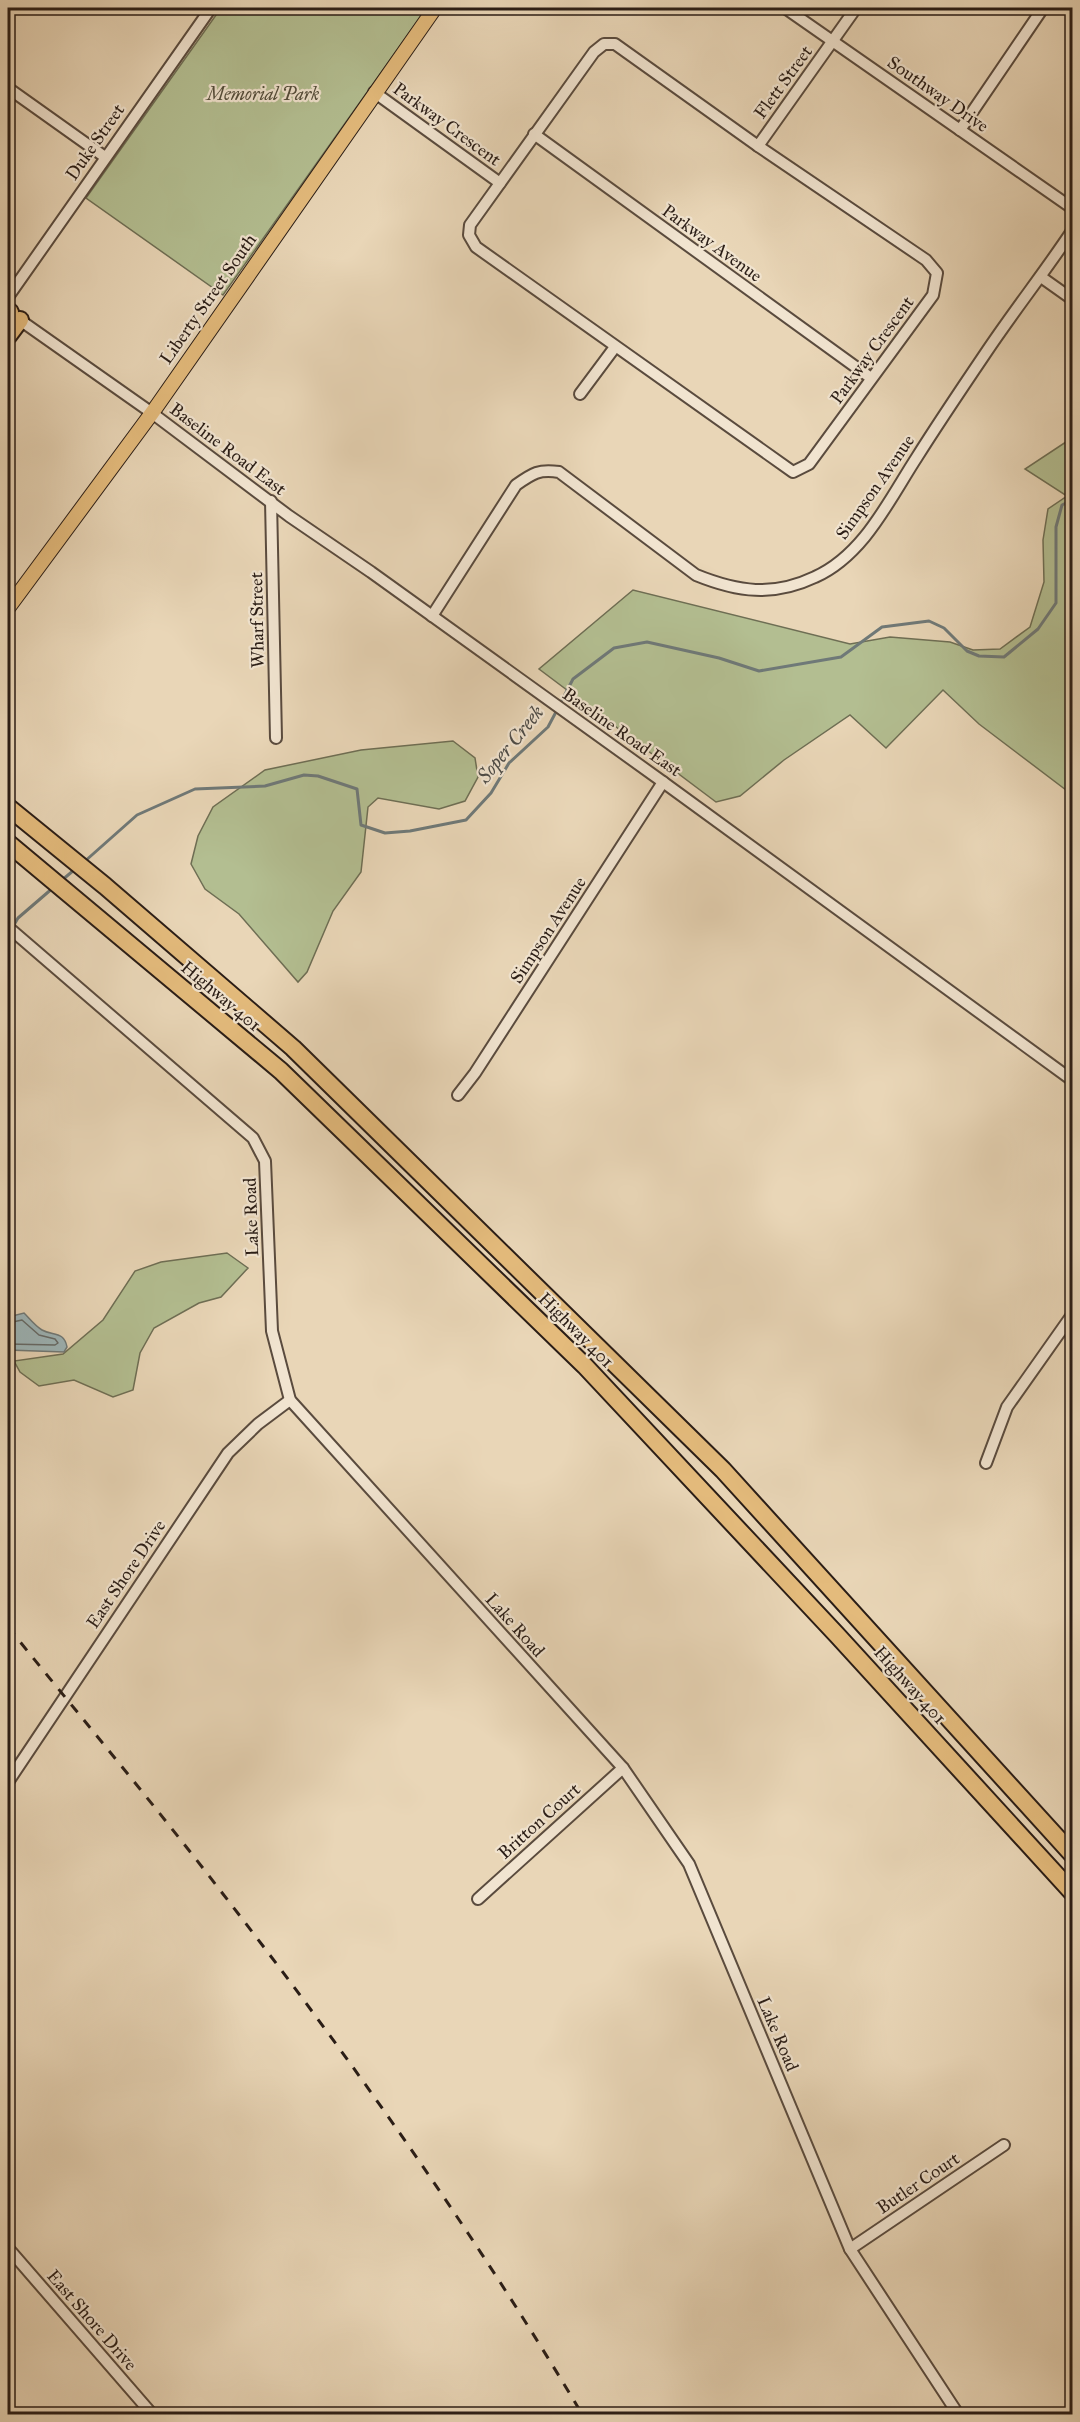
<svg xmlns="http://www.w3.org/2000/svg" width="1080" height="2422" viewBox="0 0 1080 2422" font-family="'IM FELL Great Primer',serif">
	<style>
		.green { fill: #b3be91; stroke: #6e6e54; stroke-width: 1.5 }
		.water { fill: #9db6ba; stroke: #6f7978; stroke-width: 1.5 }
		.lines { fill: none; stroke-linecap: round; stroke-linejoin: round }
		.shore { stroke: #646a68; stroke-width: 1.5 }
		.stream { stroke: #6f7978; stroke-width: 3 }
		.minor-casing { stroke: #5a4b3e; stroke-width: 14 }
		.major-casing { stroke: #2a1d16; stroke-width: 16 }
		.highway-casing { stroke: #2a1d16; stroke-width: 20 }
		.minor { stroke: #f1e4d0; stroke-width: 10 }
		.major { stroke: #e4bb7c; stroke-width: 14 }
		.highway { stroke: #e4bb7c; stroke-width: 16 }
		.rail { stroke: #2a1d16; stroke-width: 3; stroke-dasharray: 10 10; stroke-linecap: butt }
		.labels { text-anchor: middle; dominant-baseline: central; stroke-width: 4.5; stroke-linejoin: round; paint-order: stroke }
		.street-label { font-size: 18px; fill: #2a1d16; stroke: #f1e4d0 }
		.park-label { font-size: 18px; font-style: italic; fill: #534d3b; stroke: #f1e4d0 }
		.water-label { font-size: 20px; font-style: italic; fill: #4c4b47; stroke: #f1e4d0 }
	</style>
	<rect width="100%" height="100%" fill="#e9d6b7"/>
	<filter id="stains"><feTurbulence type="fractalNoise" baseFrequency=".00333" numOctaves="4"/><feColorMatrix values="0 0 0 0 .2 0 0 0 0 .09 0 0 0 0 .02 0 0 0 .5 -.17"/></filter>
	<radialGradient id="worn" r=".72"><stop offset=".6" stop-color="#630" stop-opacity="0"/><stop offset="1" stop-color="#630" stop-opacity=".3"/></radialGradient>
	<!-- green -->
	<g class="green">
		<path d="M221,8H427L223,295L86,198Z"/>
		<path d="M1072,438V782L1066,790L979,724L943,690L886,748L850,715L784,760L740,796L716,802L539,669L633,590L850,644L890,637L950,642L973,650L1000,649L1030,627L1044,582L1043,540L1048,509L1067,496L1025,469Z"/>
		<path d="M453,741L475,758L478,777L465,801L439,809L378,798L368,807L361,872L333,911L307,972L298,982L239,914L205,889L191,864L198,836L213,807L265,770L361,750Z"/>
		<path d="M227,1253L248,1268L221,1297L199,1303L154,1328L140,1353L133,1390L113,1397L74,1380L39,1386L20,1372L14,1361L63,1354L103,1320L135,1271L161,1262Z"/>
	</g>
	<!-- water -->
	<path class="water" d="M24,1313C29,1318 35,1326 42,1330C53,1336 64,1331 67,1347L64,1352L8,1350V1317Z"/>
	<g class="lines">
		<!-- shore -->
		<path class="shore" d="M8,1323L22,1320L39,1335L55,1339L58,1343L55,1345L8,1344"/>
		<!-- stream -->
		<g class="stream">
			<path d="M560,704L573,679L614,648L647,642L719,658L759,671L841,657L882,627L929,621L944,628L967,651L979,656L1004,657L1038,629L1056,603V527L1062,505L1072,500"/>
			<path d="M84,862L137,815L195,789L265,786L304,775L318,776L357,789L361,825L385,833L410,831L466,820L491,793L509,763L548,727L557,710"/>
			<path d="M61,881L74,870"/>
			<path d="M8,935L18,918L54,887"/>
		</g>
		<defs>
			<g id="minor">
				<path d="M785,8L1072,208"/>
				<path d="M604,44H615L758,146L926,260L937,273L933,295L809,464L793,472L476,247L469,235L470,225L594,52Z"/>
				<path d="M8,88L105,157"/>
				<path d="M374,92L500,183"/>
				<path d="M960,130L1043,8"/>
				<path d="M534,134L871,378"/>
				<path d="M758,146L856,8"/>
				<path d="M1041,277L1072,299"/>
				<path d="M8,297L211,8"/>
				<path d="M17,318L152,413L289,516L371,572L663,782L1072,1080"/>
				<path d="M580,394L615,347"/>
				<path d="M271,501L276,738"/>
				<path d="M432,616L516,485C533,473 539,469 559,472L696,575C738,592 773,597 815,577C864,555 889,500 917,457C939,422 962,388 985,354C1013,312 1044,273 1072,231"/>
				<path d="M8,927L253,1138L265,1161L272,1331L290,1400L623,1768L689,1864L850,2249L958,2414"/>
				<path d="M458,1095L475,1073L663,782"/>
				<path d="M986,1463L1007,1407L1072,1315"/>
				<path d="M8,1782L228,1453L258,1424L290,1400"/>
				<path d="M478,1899L623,1768"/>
				<path d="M8,2248L152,2414"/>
				<path d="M850,2249L1004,2145"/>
			</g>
			<path id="major" d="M8,608L152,413L435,8"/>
			<g id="highway">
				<path d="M8,315L10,312"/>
				<path d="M8,336L20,320"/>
				<path d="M8,807L105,886L293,1048L723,1470L1072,1854"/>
				<path d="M8,843L281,1071L585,1366L837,1635L1072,1892"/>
			</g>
		</defs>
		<!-- minor casing -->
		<use href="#minor" class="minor-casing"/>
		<!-- major casing -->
		<use href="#major" class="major-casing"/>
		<!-- highway casing -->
		<use href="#highway" class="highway-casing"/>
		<!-- minor -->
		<use href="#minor" class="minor"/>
		<!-- major -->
		<use href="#major" class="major"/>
		<!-- highway -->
		<use href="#highway" class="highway"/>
		<!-- rail -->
		<path class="rail" d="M8,1627C80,1716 153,1803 223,1894C352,2060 474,2233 582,2414"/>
	</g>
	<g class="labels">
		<!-- street labels -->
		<g class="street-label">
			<text transform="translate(783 82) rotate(-54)">Flett Street</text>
			<text transform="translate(938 94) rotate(35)">Southway Drive</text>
			<text transform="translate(447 124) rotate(36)">Parkway Crescent</text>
			<text transform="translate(95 142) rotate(-55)">Duke Street</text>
			<text transform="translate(712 243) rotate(36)">Parkway Avenue</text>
			<text transform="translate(208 299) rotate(-55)">Liberty Street South</text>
			<text transform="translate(872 350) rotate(-54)">Parkway Crescent</text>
			<text transform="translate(228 449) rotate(37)">Baseline Road East</text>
			<text transform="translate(875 487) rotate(-55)">Simpson Avenue</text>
			<text transform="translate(257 620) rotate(-91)">Wharf Street</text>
			<text transform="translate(622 732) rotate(35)">Baseline Road East</text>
			<text transform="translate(548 930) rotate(-57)">Simpson Avenue</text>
			<text transform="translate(221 996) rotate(40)">Highway 401</text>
			<text transform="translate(251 1217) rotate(-92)">Lake Road</text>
			<text transform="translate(576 1330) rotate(45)">Highway 401</text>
			<text transform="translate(126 1574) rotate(-56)">East Shore Drive</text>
			<text transform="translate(515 1625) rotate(48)">Lake Road</text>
			<text transform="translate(910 1685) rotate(48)">Highway 401</text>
			<text transform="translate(539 1821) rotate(-42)">Britton Court</text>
			<text transform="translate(778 2034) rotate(67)">Lake Road</text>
			<text transform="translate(918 2183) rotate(-34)">Butler Court</text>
			<text transform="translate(92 2320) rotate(49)">East Shore Drive</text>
		</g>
		<!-- park labels -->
		<g class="park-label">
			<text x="263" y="94">Memorial Park</text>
		</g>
		<!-- water labels -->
		<g class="water-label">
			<text transform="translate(510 744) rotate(-51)">Soper Creek</text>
		</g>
	</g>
	<!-- margin -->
	<rect width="1080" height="2422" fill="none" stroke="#e9d6b7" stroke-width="30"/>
	<rect x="9" y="9" width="1062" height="2404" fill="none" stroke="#2a1d16" stroke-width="3"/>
	<rect x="15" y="15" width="1050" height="2392" fill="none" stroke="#2a1d16" stroke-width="1.5"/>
	<rect width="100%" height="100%" filter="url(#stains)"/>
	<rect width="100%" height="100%" fill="url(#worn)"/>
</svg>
